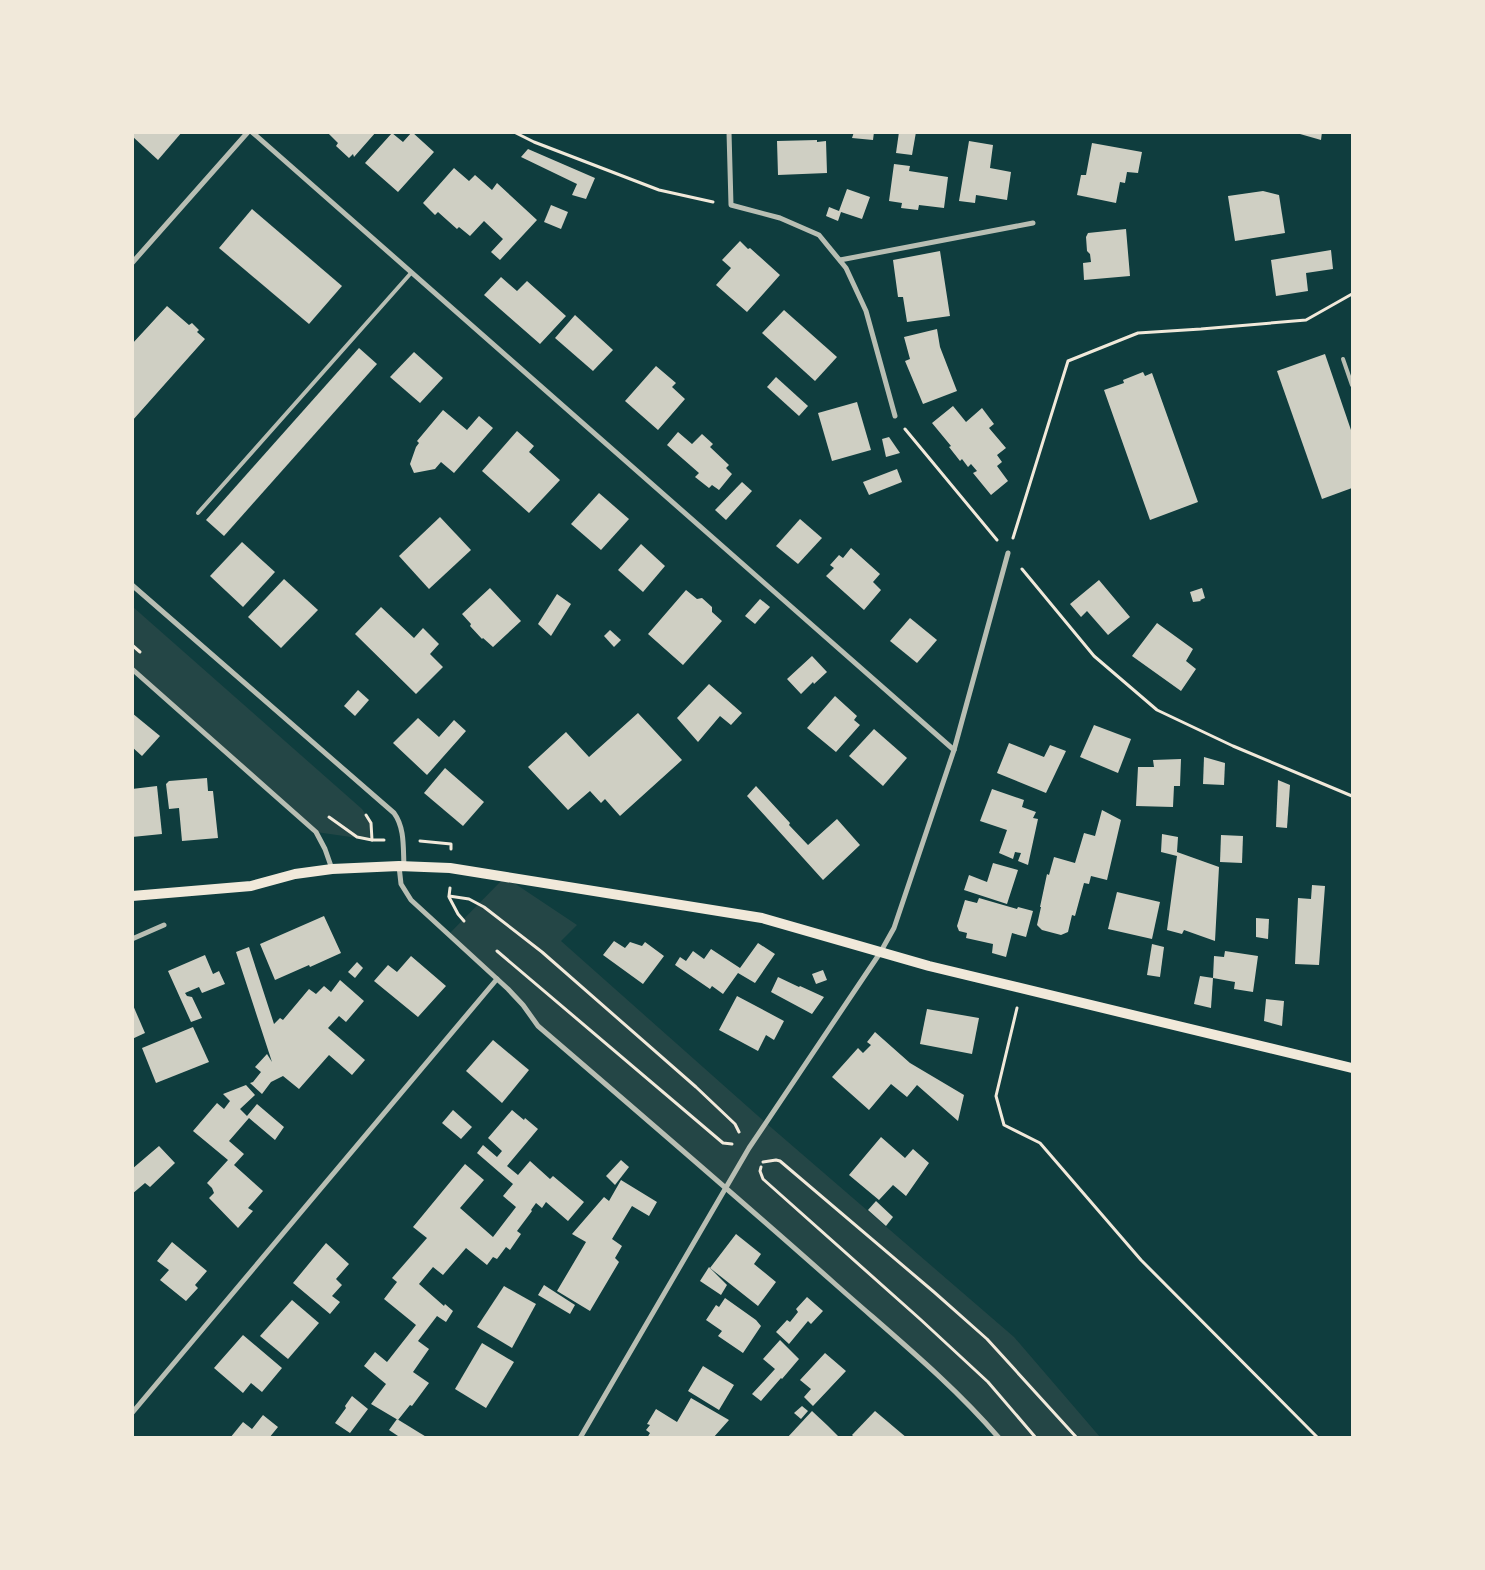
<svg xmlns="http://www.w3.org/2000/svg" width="1485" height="1570" viewBox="0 0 1485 1570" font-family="'Work Sans',sans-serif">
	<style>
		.green { fill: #244646 }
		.building { fill: #cfcfc3 }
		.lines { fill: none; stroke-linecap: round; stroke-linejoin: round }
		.path { stroke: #f1e9da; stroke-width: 3 }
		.service { stroke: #b8beb3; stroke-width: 4 }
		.minor { stroke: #b8beb3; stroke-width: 5 }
		.secondary { stroke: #f1e9da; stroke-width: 10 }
	</style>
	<rect width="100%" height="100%" fill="#0f3d3e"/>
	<!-- green -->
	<g class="green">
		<path d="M133,607L362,809L371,822L372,840L316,832L133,669Z"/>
		<path d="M505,877L577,925L561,941L766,1123L1014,1337L1100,1437H999L986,1422L726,1187L538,1026L523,1005L448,935Z"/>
	</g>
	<!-- building -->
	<g class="building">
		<path d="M136,132H182L158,160L132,136Z"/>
		<path d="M327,132H376L354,157L353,154L349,158L336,146L338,143Z"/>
		<path d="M412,132L434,152L398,192L365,163L392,133L403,142Z"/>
		<path d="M854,132H874L873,140L852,138Z"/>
		<path d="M899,132H916L912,155L896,153Z"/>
		<path d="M1293,132H1322L1321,140Z"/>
		<path d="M817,140V142L826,141L827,173L778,175L777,141Z"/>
		<path d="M969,141L993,145L990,168L1011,172L1007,200L976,195L975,203L959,201Z"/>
		<path d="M1092,143L1142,152L1138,173L1127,172L1125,183L1120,182L1116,203L1077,195L1081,175H1086Z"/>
		<path d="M528,149L595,178L586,199L572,195L577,184L521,157Z"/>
		<path d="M894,164L910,166L909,171L948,177L944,208L919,205L918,210L901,208L902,203L889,201Z"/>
		<path d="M454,168L469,181L475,175L492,190L497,183L537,220L500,260L491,252L503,239L484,221L470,236L459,227L457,229L438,212L435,215L423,203Z"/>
		<path d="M847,189L870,197L862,219L841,212L838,221L826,216L829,207L839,211Z"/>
		<path d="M1263,191L1279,195L1285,233L1235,241L1228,196Z"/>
		<path d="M551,205L568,212L561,229L544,222Z"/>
		<path d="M252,209L342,286L309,324L219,248Z"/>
		<path d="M1126,229L1130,276L1084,280L1083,263L1091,262L1090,254L1087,251L1086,237L1088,233Z"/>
		<path d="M740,241L748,249L750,248L780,275L747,312L716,285L731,268L722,260Z"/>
		<path d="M1331,250L1333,269L1306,273L1308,291L1276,296L1271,260Z"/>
		<path d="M940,251L950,316L907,322L903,297H898L893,260Z"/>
		<path d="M501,277L517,291L527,281L566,316L540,344L484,295Z"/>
		<path d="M167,306L189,325L192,323L199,330L197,332L205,339L132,421V344Z"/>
		<path d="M784,310L837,357L815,381L762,333Z"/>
		<path d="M575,315L613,350L593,371L555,338Z"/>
		<path d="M937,329L940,347L957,391L923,404L905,361L910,359L904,337Z"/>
		<path d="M359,348L377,364L224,536L206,520Z"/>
		<path d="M414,352L443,378L420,403L390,377Z"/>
		<path d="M1325,354L1352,433V488L1322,499L1277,371Z"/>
		<path d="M656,366L676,383L672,387L685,399L658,430L625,401Z"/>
		<path d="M1143,372L1145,376L1152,373L1198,502L1150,520L1104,390L1124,383L1123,380Z"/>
		<path d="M776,377L808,406L799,416L767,387Z"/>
		<path d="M857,402L871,450L832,461L818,413Z"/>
		<path d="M953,406L966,422L982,408L994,424L989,428L1006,448L997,455L1002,462L997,466L1008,481L991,495L973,473L977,471L971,464L968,467L962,459L960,461L949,447L951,446L932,423Z"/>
		<path d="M443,410L467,430L479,416L493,428L454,473L441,462L435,469L414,473L410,464L416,447L419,443L417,441Z"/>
		<path d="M517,431L534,446L529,452L560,480L529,513L482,471Z"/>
		<path d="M678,432L692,444L702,434L713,444L710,447L729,465L726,468L732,474L719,490L712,485L709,488L695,477L699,473L667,445Z"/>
		<path d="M889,437L900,453L886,457L882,439Z"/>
		<path d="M897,469L902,482L869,495L863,482Z"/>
		<path d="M742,482L752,491L726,520L715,510Z"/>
		<path d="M599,493L629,519L601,550L571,524Z"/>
		<path d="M440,517L471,550L429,589L399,556Z"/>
		<path d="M800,519L822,538L798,564L776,546Z"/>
		<path d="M242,542L275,572L243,607L210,576Z"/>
		<path d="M641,544L665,566L643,592L618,570Z"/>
		<path d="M851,548L880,574L873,582L881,590L864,610L826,576L834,568L830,565L839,555L843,558Z"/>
		<path d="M284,579L318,610L281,648L248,617Z"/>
		<path d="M1099,580L1130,617L1108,635L1087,611L1081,617L1070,604Z"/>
		<path d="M490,588L521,621L493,647L483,638L482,639L470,626L471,624L462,614Z"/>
		<path d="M1202,588L1205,598L1200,600L1201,601L1193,602L1190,592Z"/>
		<path d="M686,590L697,599L702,598L712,607V612L722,621L683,665L648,634Z"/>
		<path d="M557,594L571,604L551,636L538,624Z"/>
		<path d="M760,599L770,607L755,624L745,616Z"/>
		<path d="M381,607L414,638L423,628L439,644L430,654L443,667L416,694L355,634Z"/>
		<path d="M910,618L937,640L917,663L890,641Z"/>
		<path d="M1157,623L1193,649L1186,661L1196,669L1181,691L1132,656Z"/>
		<path d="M610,630L621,640L614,647L604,636Z"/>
		<path d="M812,656L827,672L814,684L813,682L801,694L787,679Z"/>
		<path d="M709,684L742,713L731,725L720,716L698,742L677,718Z"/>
		<path d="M358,690L369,700L355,716L344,706Z"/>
		<path d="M835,696L857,716L854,720L860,725L836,752L807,728Z"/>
		<path d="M132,713L160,736L142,756L132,747Z"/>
		<path d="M638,713L682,760L620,816L605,799L601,803L590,791L568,810L528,767L566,732L589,757Z"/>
		<path d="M418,718L439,737L454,720L466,731L427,775L393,743Z"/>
		<path d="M1094,725L1131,739L1118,773L1080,757Z"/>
		<path d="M874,729L907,758L883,786L849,756Z"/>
		<path d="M1009,743L1044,757L1050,745L1066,751L1046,793L997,773Z"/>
		<path d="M1204,757L1225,763L1224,785L1203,784Z"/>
		<path d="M1181,759L1180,786H1174L1173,807L1136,806L1138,767H1154L1153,760Z"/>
		<path d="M445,768L484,802L463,826L424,793Z"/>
		<path d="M207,778L208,791H213L218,838L182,841L179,808L169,809L166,784L169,781Z"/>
		<path d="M1278,780L1290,785L1287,828L1276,827Z"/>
		<path d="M157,786L162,834L132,837V789Z"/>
		<path d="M756,786L790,823L789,825L808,845L837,819L860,845L823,880L747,796Z"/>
		<path d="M992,789L1024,800L1022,807L1036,812L1033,818L1038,819L1028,865L1018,861L1021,853L1015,852L1013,859L999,853L1007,830L980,821Z"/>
		<path d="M1102,810L1121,820L1107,880L1091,876L1089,884L1084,883L1075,916L1072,915L1068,932L1061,935L1042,930L1037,925L1041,907H1040L1047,874L1049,875L1054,857L1075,863L1084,833L1095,836Z"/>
		<path d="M1162,834L1178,837L1177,852L1219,867L1215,941L1184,930L1182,934L1167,930L1177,856L1161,852Z"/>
		<path d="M1221,835L1243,836L1242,863L1220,862Z"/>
		<path d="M993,863L1018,870L1007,904L964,890L969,875L987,882Z"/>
		<path d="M1312,885L1325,886L1319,965L1295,964L1298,898L1311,899Z"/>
		<path d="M1117,892L1160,902L1152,939L1108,929Z"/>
		<path d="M979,898L1017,909L1018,907L1033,911L1026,937L1012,933L1006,957L992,953L993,944L966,938L967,933L959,931L957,926L965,900L977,903Z"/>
		<path d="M324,916L341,953L310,967L309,965L275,980L260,944Z"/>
		<path d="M1256,918L1269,919L1268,939L1256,937Z"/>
		<path d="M614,941L625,948L630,942L642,946L645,942L664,956L643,984L603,955Z"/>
		<path d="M758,943L775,954L755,983L738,973L723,994L712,986L710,989L675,965L680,957L686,961L693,951L704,959L711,949L740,968Z"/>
		<path d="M1152,944L1164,947L1160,977L1147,975Z"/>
		<path d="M249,947L274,1024L280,1018L283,1020L309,989L316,994L324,986L331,992L340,980L364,1001L346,1022L339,1016L328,1028L365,1060L352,1075L329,1055L299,1089L283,1076L271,1082L262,1094L250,1083L253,1082L261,1072L255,1067L267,1054L272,1062L236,952Z"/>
		<path d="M1225,951L1258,956L1253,992L1234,989L1235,982L1213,978L1214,956L1224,957Z"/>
		<path d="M205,955L213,974L219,971L225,984L202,993L199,987L185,993L187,996L192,997L202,1018L191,1022L168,971Z"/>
		<path d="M411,956L446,986L418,1017L374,981L388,965L397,972Z"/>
		<path d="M357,962L363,968L355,978L348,972Z"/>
		<path d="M823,970L827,980L816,984L812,974Z"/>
		<path d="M1200,976L1213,978L1211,1008L1194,1004Z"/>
		<path d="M778,977L799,987L800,986L824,997L812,1014L771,992Z"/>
		<path d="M737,996L784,1021L774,1040L766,1035L758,1051L719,1030Z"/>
		<path d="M1266,999L1284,1001L1282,1026L1264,1021Z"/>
		<path d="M132,1003L145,1033L132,1039Z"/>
		<path d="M927,1009L979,1018L972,1054L920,1044Z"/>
		<path d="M193,1027L209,1062L156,1083L142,1048Z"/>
		<path d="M875,1032L910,1063L964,1095L958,1121L917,1085L907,1097L891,1084L869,1110L832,1077L858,1048L863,1053L871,1045L867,1042Z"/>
		<path d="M493,1040L529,1070L502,1103L466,1071Z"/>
		<path d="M246,1085L255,1095L240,1109L247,1116L257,1104L284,1127L275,1140L249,1118L229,1141L244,1154L234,1165L263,1191L248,1208L253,1211L238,1228L209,1198L214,1193L212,1188L207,1183L228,1160L193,1131L217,1103L224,1109L230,1101L223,1094Z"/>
		<path d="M453,1110L472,1127L461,1139L442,1123Z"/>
		<path d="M512,1110L524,1120L525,1118L538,1129L507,1166L518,1175L530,1161L550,1179L553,1176L584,1202L568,1221L546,1202L542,1208L536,1203L531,1210L532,1211L517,1231L521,1234L510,1250L506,1247L497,1259L493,1257L487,1265L466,1248L443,1275L433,1267L419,1284L444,1306L445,1304L453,1311L446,1322L437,1316L418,1341L429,1349L413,1372L429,1383L412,1406L410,1405L398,1420L371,1404L386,1384L364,1366L375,1352L387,1362L416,1325L384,1299L397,1282L392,1278L427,1238L413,1227L465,1164L484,1180L460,1208L493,1237L516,1207L503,1196L513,1184L477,1153L483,1145L497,1157L502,1151L488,1138Z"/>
		<path d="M881,1137L905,1158L913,1149L929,1163L906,1196L893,1185L879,1200L849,1175Z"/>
		<path d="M159,1146L175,1163L150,1187L145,1183L132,1194V1169Z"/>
		<path d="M621,1160L629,1167L615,1185L606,1176Z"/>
		<path d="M621,1180L657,1202L649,1216L632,1206L612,1239L622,1246L615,1258L619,1262L590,1311L557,1291L586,1242L572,1234L604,1197L609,1201Z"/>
		<path d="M876,1201L893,1217L886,1226L868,1210Z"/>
		<path d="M736,1234L761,1254L754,1264L776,1282L758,1306L710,1268Z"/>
		<path d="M172,1242L207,1271L195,1285L198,1288L186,1301L160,1280L169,1270L157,1261Z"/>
		<path d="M326,1243L349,1264L336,1279L342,1285L332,1296L340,1302L330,1314L293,1283Z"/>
		<path d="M709,1267L727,1285L721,1295L700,1281Z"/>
		<path d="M544,1285L575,1305L570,1314L538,1295Z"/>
		<path d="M504,1286L536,1304L512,1348L477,1327Z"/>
		<path d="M807,1297L823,1311L811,1324L808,1321L789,1344L776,1332L787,1320L790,1322L798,1312L796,1309Z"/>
		<path d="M725,1298L756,1320L761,1326L743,1353L718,1336L722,1331L706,1320L716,1305L719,1307Z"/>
		<path d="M292,1300L319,1323L288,1359L260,1336Z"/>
		<path d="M243,1335L282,1368L262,1392L251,1383L243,1393L214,1368Z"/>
		<path d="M780,1340L799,1359L782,1379L781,1378L761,1401L752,1394L775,1369L763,1359Z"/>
		<path d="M482,1343L514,1362L486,1408L455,1389Z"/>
		<path d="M825,1353L846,1371L813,1406L804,1397L811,1389L800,1380Z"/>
		<path d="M703,1366L734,1385L719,1410L688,1391Z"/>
		<path d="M352,1396L368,1409L350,1433L335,1423L346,1408L345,1406Z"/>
		<path d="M691,1398L729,1420L713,1438H647L650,1433L646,1430L650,1425L647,1424L656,1409L677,1422Z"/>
		<path d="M802,1406L808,1411L801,1419L794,1413Z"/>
		<path d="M812,1411L828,1426L840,1438H787Z"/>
		<path d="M875,1411L907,1438H855L852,1435Z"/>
		<path d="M263,1415L278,1427L269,1438H230L243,1422L252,1429Z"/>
		<path d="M397,1419L428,1438H401L389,1430Z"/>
	</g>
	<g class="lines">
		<!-- path -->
		<g class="path">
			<path d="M514,132L534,142L659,190L713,202"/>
			<path d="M905,429L997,540"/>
			<path d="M1013,538L1068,361L1138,333L1201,329L1306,320L1352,294"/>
			<path d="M1022,569L1094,656L1157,710L1233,746L1352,796"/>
			<path d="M132,645L140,652"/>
			<path d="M366,815L371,823L372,840H384"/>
			<path d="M329,817L357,837L372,840"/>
			<path d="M420,841L451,844V849"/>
			<path d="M450,888L449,896L469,899L484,907L542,952L696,1087L735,1124L739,1132"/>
			<path d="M449,897L458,914L464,921"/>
			<path d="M497,951L723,1143L732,1144"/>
			<path d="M1017,1008L996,1096L1004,1125L1040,1143L1141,1260L1318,1438"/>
			<path d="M763,1162L776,1160L780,1161L934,1292L987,1339L1077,1438"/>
			<path d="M761,1167L760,1171L763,1179L920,1319L988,1382L1036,1438"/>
		</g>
		<!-- service -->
		<g class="service">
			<path d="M1343,359L1352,385"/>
			<path d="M198,513L411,273"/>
		</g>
		<!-- minor -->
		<g class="minor">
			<path d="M252,132L954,750"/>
			<path d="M729,132L731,205L780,218L819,235L846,268L866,311L895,416"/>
			<path d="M840,260L1033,223"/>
			<path d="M132,263L248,132"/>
			<path d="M132,585L394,813C405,828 403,848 404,866"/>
			<path d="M132,669L316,832L325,849L332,869"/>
			<path d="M399,866L401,884L411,900L508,989L523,1005L538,1026C637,1111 736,1196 834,1283C890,1333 950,1381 999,1438"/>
			<path d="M132,939L164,925"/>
			<path d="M132,1413L497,979"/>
			<path d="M580,1438L749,1148L880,953L894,928L954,750L1008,553"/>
		</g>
		<!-- secondary -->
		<path class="secondary" d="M132,896L251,886L295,874L332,869L399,866L450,868L762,918L929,966L1352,1068"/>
	</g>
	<!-- border -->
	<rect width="1485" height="1570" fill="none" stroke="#f1e9da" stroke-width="268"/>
</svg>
